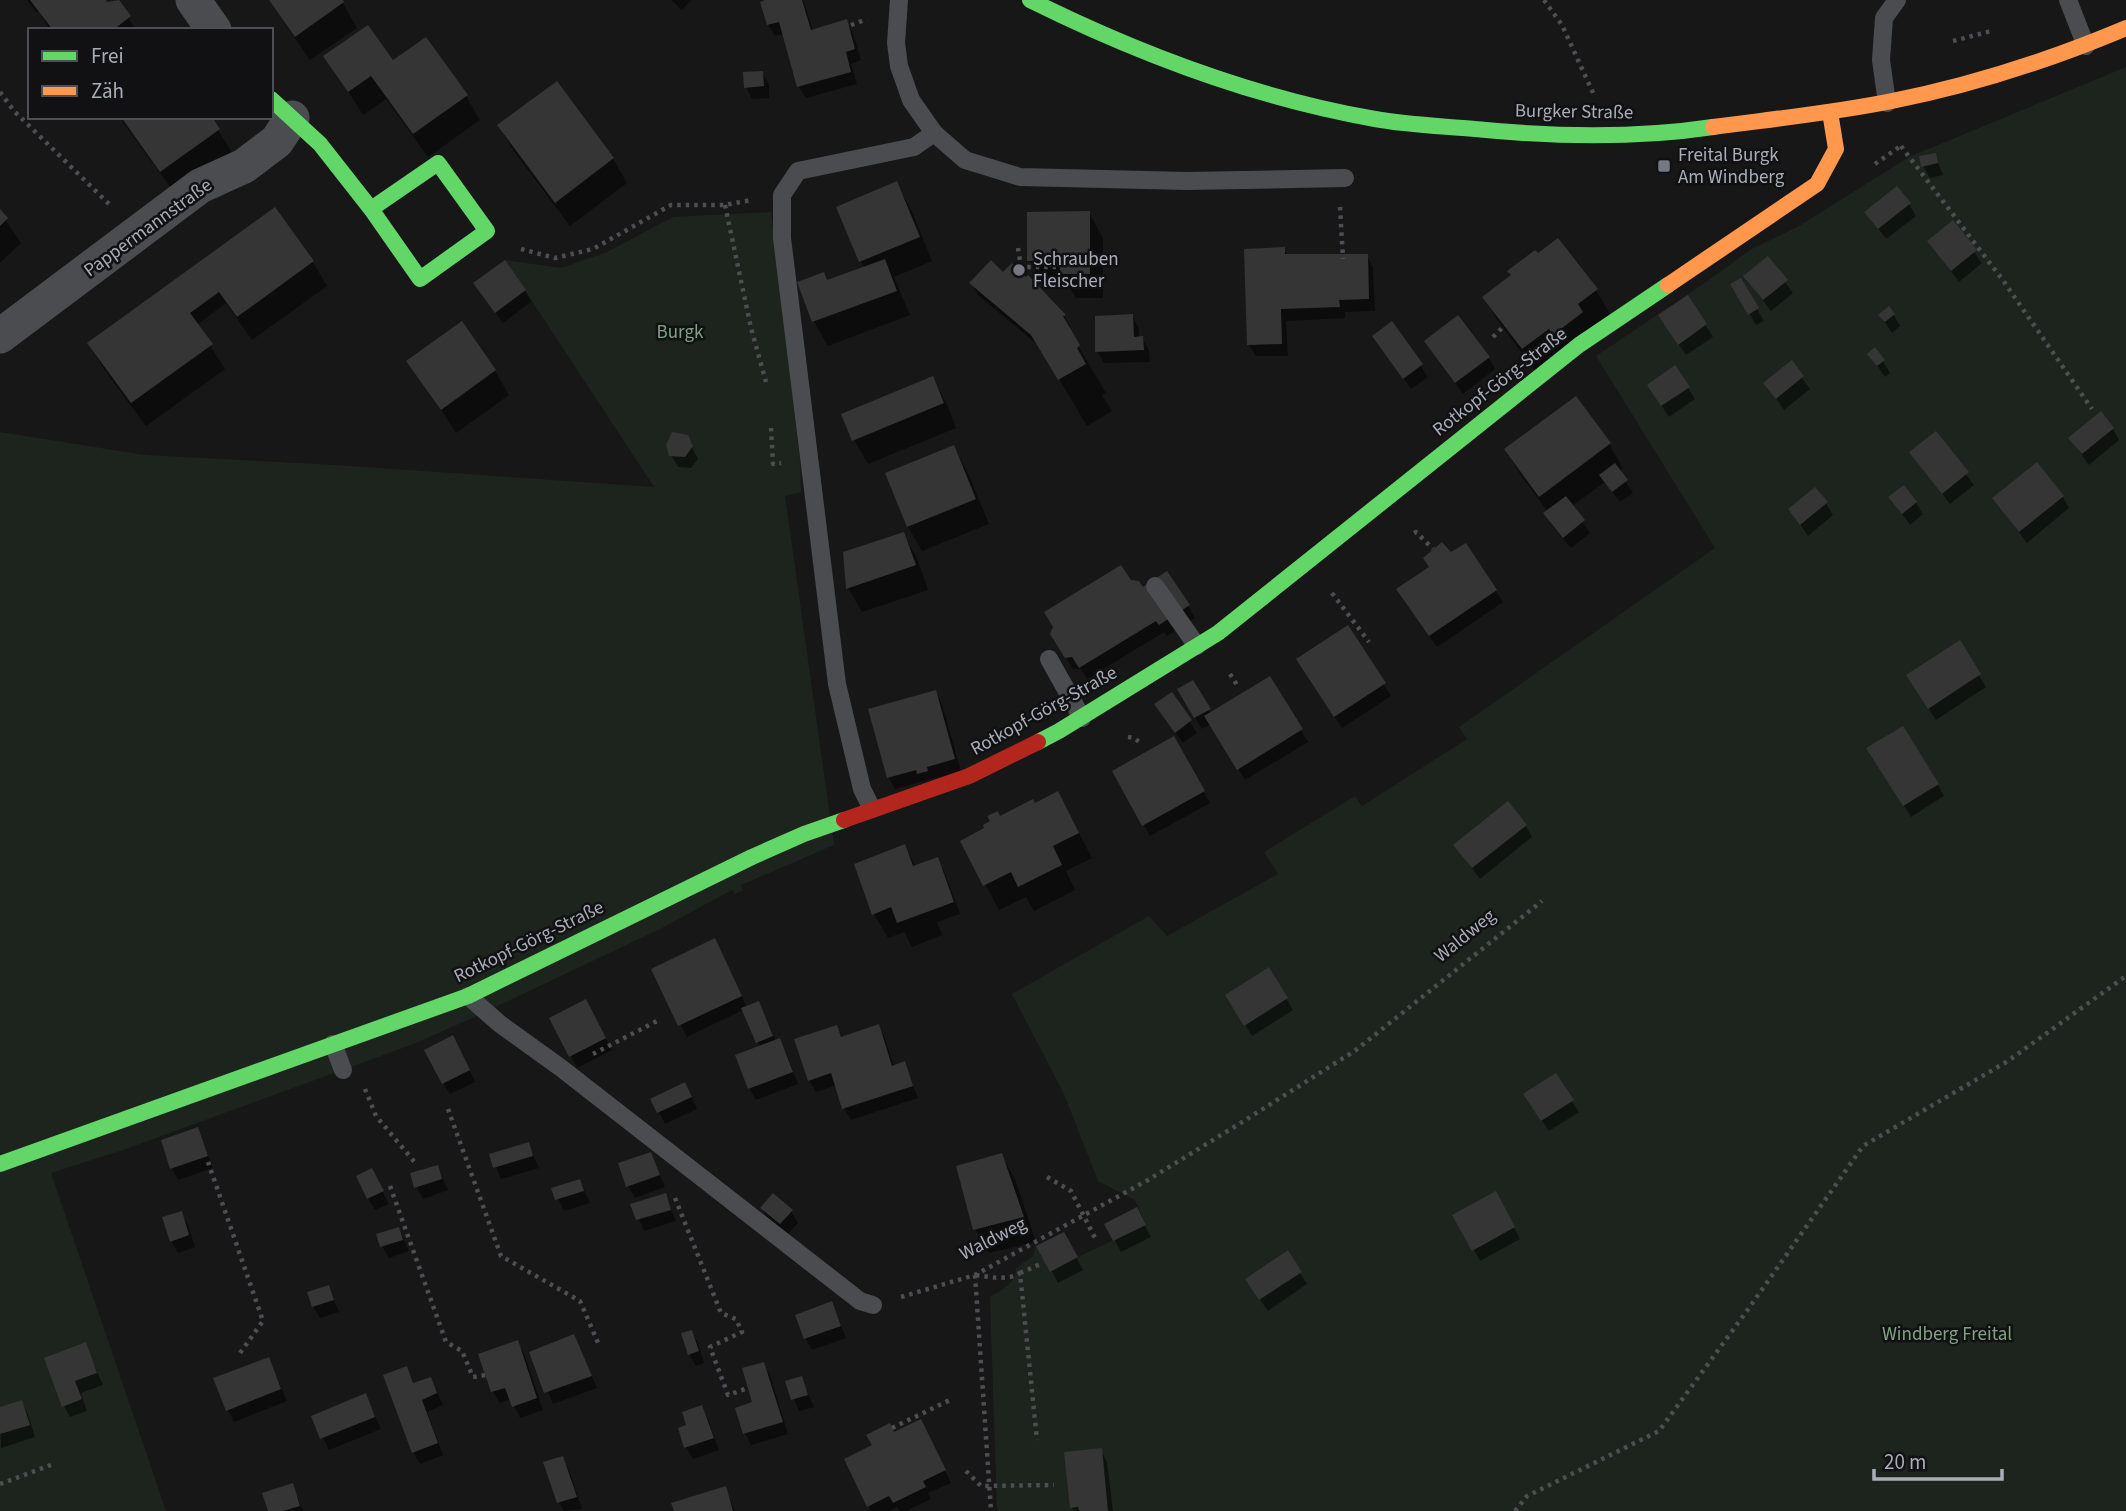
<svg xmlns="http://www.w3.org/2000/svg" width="2126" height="1511" viewBox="0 0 2126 1511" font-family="'Source Sans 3',sans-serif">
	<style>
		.green { fill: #1d241e }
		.shadow { fill: #0007 }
		.building { fill: #353536 }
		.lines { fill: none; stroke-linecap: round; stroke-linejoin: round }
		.path { stroke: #4d4e52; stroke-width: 4.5; stroke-dasharray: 3.5 5; stroke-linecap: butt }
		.lane { stroke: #4b4c50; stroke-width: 18 }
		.street { stroke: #4b4c50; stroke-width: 35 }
		.fast { stroke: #63d668; stroke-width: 16 }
		.slow { stroke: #ff974d; stroke-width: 16 }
		.jam { stroke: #b3261e; stroke-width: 16 }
		.poi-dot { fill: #757880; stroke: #111113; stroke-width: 2.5 }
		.labels { text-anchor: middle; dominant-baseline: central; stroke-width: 5; stroke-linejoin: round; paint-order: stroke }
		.street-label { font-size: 19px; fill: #a8adb8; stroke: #111113 }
		.poi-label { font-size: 19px; fill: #a8adb8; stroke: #111113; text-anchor: start }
		.park-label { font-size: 19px; fill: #7fa381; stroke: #111113 }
	</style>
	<rect width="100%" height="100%" fill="#171717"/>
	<!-- green -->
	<g class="green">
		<path d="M2126,67V1511H997L990,1297C1003,1289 1015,1285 1016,1268L1033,1256L1036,1246L1064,1232L1078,1257L1146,1225L1135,1200L1098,1181L1064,1094L1012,994L1149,916L1167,936L1278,874L1264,852L1355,796L1362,806L1467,739L1459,727L1715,548L1596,356L1709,280L1750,250L1799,226L1909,157Z"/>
		<path d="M771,212L800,461L801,492L785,496L834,845L741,885L743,890L735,894L733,890L730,891L660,929L470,1019L411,1045L123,1150L51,1173L166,1511H0V432L145,455L335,465L654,487L505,260L561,268L607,252L673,217Z"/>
	</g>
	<!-- shadow -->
	<g class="shadow">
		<path d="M27,0H104L107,4L117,0L136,30H50L39,11L37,13Z"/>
		<path d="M269,0H341L357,28L310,60Z"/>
		<path d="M671,0H691L682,10Z"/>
		<path d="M772,0H803L813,31L846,22L853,33L861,60L851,64L857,84L806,98L799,87L784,34L775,36L768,24Z"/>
		<path d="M326,56L392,63L466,96L480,120L428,157L386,99L363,115Z"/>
		<path d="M762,73L769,84V98L752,99L746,87Z"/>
		<path d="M119,117H210L233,154L176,195Z"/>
		<path d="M499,126L613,159L627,183L570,226L513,150Z"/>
		<path d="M1935,155L1943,175L1930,178L1923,166Z"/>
		<path d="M896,183L910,207L932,261L894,277L910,315L828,346L814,322L799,283L828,282L865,268L861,261Z"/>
		<path d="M1909,204L1916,216L1886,239L1866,212Z"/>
		<path d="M0,212L21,243L0,263Z"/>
		<path d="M1089,213L1103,238V298H1076L1068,285L1043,284L1029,260Z"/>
		<path d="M1952,222L1982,263L1959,282L1929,242Z"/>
		<path d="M1284,249L1288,256H1367L1373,267L1375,311L1345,312V318L1286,321L1288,356H1256L1249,345Z"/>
		<path d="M1768,258L1793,293L1771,311L1745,276Z"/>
		<path d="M313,262L327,286L252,340L226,303L197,325L225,369L146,426L103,368L89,343L199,264Z"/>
		<path d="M1003,275L1028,278L1064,316L1071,327L1068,329L1106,393L1102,395L1112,411L1087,426L1040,347L978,295L971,283Z"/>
		<path d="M1740,280L1764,321L1756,325L1732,285Z"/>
		<path d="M1596,290L1610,314L1537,373L1498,321L1484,297Z"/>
		<path d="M525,291L531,302L503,323L482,295Z"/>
		<path d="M1687,297L1713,337L1686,355L1667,327Z"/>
		<path d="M1880,315H1894L1900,326L1892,333Z"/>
		<path d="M1132,316L1139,328V338H1142L1149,350L1150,362L1104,363L1097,351Z"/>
		<path d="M1391,323L1428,377L1411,389L1374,337Z"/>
		<path d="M1426,341L1489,358L1495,369L1463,394Z"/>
		<path d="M1869,354L1883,361L1890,373L1885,377Z"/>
		<path d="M409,362L495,371L509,395L456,433Z"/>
		<path d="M1791,363L1810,389L1784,410L1765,383Z"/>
		<path d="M932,378L946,402L956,428L868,464L854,440Z"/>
		<path d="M1688,388L1695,399L1669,417L1656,397Z"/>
		<path d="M2113,429L2119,440L2089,465L2070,438Z"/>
		<path d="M1935,433L1974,485L1950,504L1911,453Z"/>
		<path d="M687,437L698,459L691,468L678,467L671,455Z"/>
		<path d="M1609,444L1623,468L1619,471L1633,493L1620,502L1605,482L1572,506L1590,533L1571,548L1552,525L1546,513L1548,512L1520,474L1506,450Z"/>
		<path d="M953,447L967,471L989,524L922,551L908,527L887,474Z"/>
		<path d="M2063,497L2069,508L2027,543L1994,498Z"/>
		<path d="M1891,498L1916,503L1923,514L1910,525Z"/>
		<path d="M1826,503L1833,515L1808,536L1790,509Z"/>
		<path d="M903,534L917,558L928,590L862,612L848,588Z"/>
		<path d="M1130,581L1143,589L1188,606L1195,618L1167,636L1164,632L1087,679L1081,669H1073L1052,634Z"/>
		<path d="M1496,591L1503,602L1437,647L1405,601Z"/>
		<path d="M1347,627L1391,696L1342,728L1305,671Z"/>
		<path d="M1959,643L1986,687L1936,720L1915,687Z"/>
		<path d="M1270,678L1308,742L1245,780L1211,724L1202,729L1179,690L1192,682L1211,714Z"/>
		<path d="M936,692L942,704L961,771L895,789L888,777Z"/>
		<path d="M1171,694L1197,733L1183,743L1163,716Z"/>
		<path d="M1174,739L1210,803L1150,836L1114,771Z"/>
		<path d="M1875,760L1938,785L1944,796L1911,817Z"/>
		<path d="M1058,793L1092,858L1066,871L1075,890L1034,911L1026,897L999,910L962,841Z"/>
		<path d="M1526,826L1532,837L1480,879L1455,845Z"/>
		<path d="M904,846L916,867L937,859L944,871L960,914L937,922L942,935L912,947L904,932L888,938L874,914Z"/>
		<path d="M721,952L747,1008L758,1003L776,1041L779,1040L786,1052L798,1084L756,1100L749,1088L760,1047L743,1010L687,1037L653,970Z"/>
		<path d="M1269,970L1293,1010L1252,1036L1227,996Z"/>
		<path d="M592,1013L612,1050L577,1068L571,1056Z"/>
		<path d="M878,1026L885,1038L894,1067L904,1064L918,1098L851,1120L844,1108L837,1085L816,1092L809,1080L836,1027L843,1038Z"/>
		<path d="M459,1049L475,1082L450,1094L443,1083Z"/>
		<path d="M691,1096L697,1109L665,1124L653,1100Z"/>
		<path d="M1572,1101L1579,1112L1549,1131L1532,1106Z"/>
		<path d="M197,1130L213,1168L178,1180L172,1168Z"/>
		<path d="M528,1144L539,1168L501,1179L491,1155Z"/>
		<path d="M651,1154L665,1187L635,1198L628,1186Z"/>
		<path d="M1001,1155L1015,1179L1036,1242L989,1253L975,1229Z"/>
		<path d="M437,1167L448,1190L423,1199L416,1187Z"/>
		<path d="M580,1181L590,1203L564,1211L554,1190Z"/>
		<path d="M378,1182L389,1204L375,1210L368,1198Z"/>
		<path d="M665,1196L676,1221L644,1231L633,1205Z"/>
		<path d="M1502,1205L1520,1239L1480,1261L1455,1215Z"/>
		<path d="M762,1208L791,1211L798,1223L787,1235L769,1220Z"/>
		<path d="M1136,1210L1151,1237L1121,1252L1107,1225Z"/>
		<path d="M181,1213L188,1225L195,1247L178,1253L171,1241Z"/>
		<path d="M398,1229L409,1251L389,1258L382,1246Z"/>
		<path d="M1064,1234L1083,1270L1058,1283L1039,1247Z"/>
		<path d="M1300,1273L1307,1284L1268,1311L1254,1291Z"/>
		<path d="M328,1287L339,1312L320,1318L313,1306Z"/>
		<path d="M832,1303L846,1338L812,1350L805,1338Z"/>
		<path d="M692,1332L698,1343L704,1363L696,1366L689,1354Z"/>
		<path d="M517,1342L524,1354L543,1410L520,1418L511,1399L500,1403L493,1392L480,1355Z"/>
		<path d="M85,1344L103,1385L81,1393L87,1411L70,1417L64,1406Z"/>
		<path d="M580,1348L597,1388L553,1404L531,1353Z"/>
		<path d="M268,1359L287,1401L234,1422L228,1410Z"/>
		<path d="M763,1364L770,1375L788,1434L751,1445L745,1433Z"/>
		<path d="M406,1368L415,1385L430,1379L443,1405L427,1412L443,1455L420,1464L413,1452Z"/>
		<path d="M801,1378L814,1407L799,1411L787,1382Z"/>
		<path d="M365,1395L381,1429L329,1450L313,1417Z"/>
		<path d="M21,1403L28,1414L35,1437L1,1448L0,1409Z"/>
		<path d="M701,1407L708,1419L719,1450L693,1459L686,1447L688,1426Z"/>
		<path d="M927,1433L951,1483L928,1493L931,1499L906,1511H900L897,1507L889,1511H871L868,1506L894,1434Z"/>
		<path d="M1101,1450L1107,1462L1113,1511H1074L1072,1508Z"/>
		<path d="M562,1458L569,1470L582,1509L564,1511L559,1502Z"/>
		<path d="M292,1485L303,1511H269Z"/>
		<path d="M725,1488L735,1511H675Z"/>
	</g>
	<!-- building -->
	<g class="building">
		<path d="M30,0H106L107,2L119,0L131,16L113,30H53Z"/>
		<path d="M269,0H343L344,2L295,37Z"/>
		<path d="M765,0H802L811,30L847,19L855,49L846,52L851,72L797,87L779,22L767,25L760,2Z"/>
		<path d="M368,25L393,60L426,37L468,95L413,134L371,76L348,92L323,56Z"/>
		<path d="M763,71L764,86L744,88L743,72Z"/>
		<path d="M557,81L614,158L555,203L497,125Z"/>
		<path d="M121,117H212L220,129L160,172Z"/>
		<path d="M1936,153L1938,163L1921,167L1919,156Z"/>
		<path d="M897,181L920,237L859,262L836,207Z"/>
		<path d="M1897,186L1911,203L1878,229L1864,212Z"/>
		<path d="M275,207L314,261L237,317L219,292L190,313L213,344L131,403L87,343Z"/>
		<path d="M0,209L8,218L0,226Z"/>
		<path d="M1090,211V274H1060V261H1027V212Z"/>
		<path d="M1953,220L1977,250L1951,271L1927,241Z"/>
		<path d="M1558,238L1598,289L1578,304L1583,312L1553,335L1549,329L1522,349L1482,297L1511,275L1507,271L1535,250L1538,253Z"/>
		<path d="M1285,247V254H1368L1369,299L1339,300L1340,307L1281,309L1282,344L1247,345L1244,249Z"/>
		<path d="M1768,256L1788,280L1763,300L1743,276Z"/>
		<path d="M885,259L897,291L812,322L797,282L824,272L827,280Z"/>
		<path d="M505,260L526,290L495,313L473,283Z"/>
		<path d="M991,260L1003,272L1012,263L1026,277L1028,275L1066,315L1063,316L1080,345L1077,348L1086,364L1058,380L1031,335L969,283Z"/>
		<path d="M1741,278L1759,308L1748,315L1730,284Z"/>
		<path d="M1688,295L1707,324L1678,345L1658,315Z"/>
		<path d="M1889,306L1895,314L1885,322L1878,315Z"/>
		<path d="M1133,314L1134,337L1143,336L1144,350L1095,352V316Z"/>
		<path d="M1458,315L1490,357L1455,383L1424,341Z"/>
		<path d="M462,321L496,370L441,410L406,361Z"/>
		<path d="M1392,321L1423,364L1403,379L1372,336Z"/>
		<path d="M1875,347L1885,360L1877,366L1867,354Z"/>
		<path d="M1792,360L1804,376L1776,399L1763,383Z"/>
		<path d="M1675,365L1690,387L1661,406L1647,385Z"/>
		<path d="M933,376L944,403L852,441L841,414Z"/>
		<path d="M1576,396L1611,443L1539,497L1504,449Z"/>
		<path d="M2101,411L2114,428L2082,454L2068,438Z"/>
		<path d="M1936,431L1969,472L1942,494L1909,452Z"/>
		<path d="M672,432L688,435L693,446L685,457L669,456L666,445Z"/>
		<path d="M954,445L976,499L907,527L885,473Z"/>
		<path d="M2037,462L2064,496L2019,532L1992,498Z"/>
		<path d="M1615,463L1628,480L1612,492L1599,475Z"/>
		<path d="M1904,485L1917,502L1902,514L1888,497Z"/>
		<path d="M1815,487L1828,502L1800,525L1788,509Z"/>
		<path d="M1566,496L1585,520L1563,538L1543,513Z"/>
		<path d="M904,532L916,565L846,589L843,552Z"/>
		<path d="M1442,542L1451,552L1466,543L1497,590L1429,636L1396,589L1429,567L1423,558Z"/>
		<path d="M1121,565L1131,580L1139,581L1143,587L1167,571L1190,605L1159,625L1156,621L1079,668L1072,657L1065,658L1050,634L1053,627L1044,612Z"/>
		<path d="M1348,625L1386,683L1334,717L1296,659Z"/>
		<path d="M1960,640L1981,674L1928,709L1906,675Z"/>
		<path d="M1270,676L1303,729L1237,770L1204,716Z"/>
		<path d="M1193,680L1211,709L1194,718L1177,689Z"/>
		<path d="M936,690L955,759L927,767L928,771L917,774L916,770L887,778L868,709Z"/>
		<path d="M1172,692L1192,720L1175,733L1154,704Z"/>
		<path d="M1903,726L1939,784L1903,806L1866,748Z"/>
		<path d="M1174,736L1205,791L1142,826L1112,771Z"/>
		<path d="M1058,791L1079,833L1053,846L1062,865L1018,887L1011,872L983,886L960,841L984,828L983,825L990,821L987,816L998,811L1000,816L1033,799L1035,803Z"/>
		<path d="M1508,801L1527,825L1472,868L1453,845Z"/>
		<path d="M905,844L913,866L938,857L954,902L897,923L891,907L872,915L854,864Z"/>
		<path d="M715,938L742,996L678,1026L651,969Z"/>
		<path d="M1269,967L1288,998L1244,1026L1225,995Z"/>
		<path d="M586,999L606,1038L569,1057L549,1018Z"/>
		<path d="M759,1001L773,1036L756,1043L741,1008Z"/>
		<path d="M879,1024L892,1066L905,1061L913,1086L842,1109L831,1073L808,1081L794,1039L837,1025L841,1037Z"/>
		<path d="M453,1035L470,1070L442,1084L424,1050Z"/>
		<path d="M780,1038L793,1072L748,1089L735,1055Z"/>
		<path d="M1556,1073L1574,1100L1541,1121L1523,1094Z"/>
		<path d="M685,1082L692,1097L657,1113L650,1099Z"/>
		<path d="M198,1127L208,1156L170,1169L161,1140Z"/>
		<path d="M529,1142L533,1156L493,1168L489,1154Z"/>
		<path d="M651,1152L660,1175L626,1187L618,1163Z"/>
		<path d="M1002,1153L1024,1217L973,1230L956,1166Z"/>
		<path d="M438,1165L442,1179L414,1188L410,1173Z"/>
		<path d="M372,1168L384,1191L367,1199L356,1176Z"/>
		<path d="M580,1179L584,1191L555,1200L551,1188Z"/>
		<path d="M1496,1191L1515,1227L1472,1251L1452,1215Z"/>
		<path d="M666,1193L671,1210L636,1220L630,1204Z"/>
		<path d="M773,1193L793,1210L780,1224L760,1208Z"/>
		<path d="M1137,1207L1146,1225L1113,1241L1104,1224Z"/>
		<path d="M182,1211L189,1235L170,1242L162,1217Z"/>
		<path d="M399,1227L403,1240L380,1247L376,1234Z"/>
		<path d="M1064,1232L1078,1257L1050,1272L1036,1246Z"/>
		<path d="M1288,1250L1302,1272L1259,1300L1245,1279Z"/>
		<path d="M329,1285L334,1300L312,1307L307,1292Z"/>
		<path d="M832,1301L841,1326L804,1339L795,1315Z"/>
		<path d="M692,1330L699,1351L688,1355L681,1333Z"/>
		<path d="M574,1334L592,1376L544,1393L529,1352Z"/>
		<path d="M518,1340L537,1398L512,1407L505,1388L491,1392L478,1354Z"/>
		<path d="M86,1342L97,1373L75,1381L82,1399L62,1407L44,1358Z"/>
		<path d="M269,1357L281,1389L226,1411L213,1378Z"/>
		<path d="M764,1362L783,1422L743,1434L735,1408L752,1402L742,1368Z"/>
		<path d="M407,1366L413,1383L431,1377L437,1393L422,1400L438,1443L412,1453L383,1375Z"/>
		<path d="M802,1376L808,1395L791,1400L785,1381Z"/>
		<path d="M366,1393L375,1417L320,1439L311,1416Z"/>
		<path d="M22,1400L30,1425L0,1434V1407Z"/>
		<path d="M702,1405L714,1438L684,1448L678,1428L686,1425L682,1412Z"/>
		<path d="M921,1419L946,1470L923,1481L926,1487L893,1503L889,1496L867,1507L844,1459L872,1445L866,1435L890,1423L894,1432Z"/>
		<path d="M1102,1448L1108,1511H1079L1078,1507L1070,1508L1064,1452Z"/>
		<path d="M563,1456L577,1497L557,1503L543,1462Z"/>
		<path d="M293,1483L300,1506L283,1511H268L262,1493Z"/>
		<path d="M726,1486L733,1511H674L671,1503Z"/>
	</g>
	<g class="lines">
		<!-- path -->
		<g class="path">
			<path d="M1544,0L1562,25L1594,95"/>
			<path d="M851,25L867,19"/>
			<path d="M1953,41L1991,31"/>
			<path d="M0,92L14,111L109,204"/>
			<path d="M1901,146L2002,279L2092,409"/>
			<path d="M1875,164L1902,145"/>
			<path d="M725,205L751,328L766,382"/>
			<path d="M1340,207L1343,259"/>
			<path d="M1018,248L1021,267H1056"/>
			<path d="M521,249L555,258L593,249L671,205H725L751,200"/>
			<path d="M1493,337L1504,326"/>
			<path d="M771,428L773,464L781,463"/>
			<path d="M1414,533L1416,532L1433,549"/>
			<path d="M1332,593L1369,642"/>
			<path d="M1230,674L1239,688"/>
			<path d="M1128,737L1134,738L1142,744"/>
			<path d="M593,1054L657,1021"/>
			<path d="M365,1089L376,1116L417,1165"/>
			<path d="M448,1109L501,1256L580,1301L599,1345"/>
			<path d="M208,1162L263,1321L240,1353"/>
			<path d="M1047,1177L1071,1191L1096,1240"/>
			<path d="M390,1186L446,1342L462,1351L473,1377L486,1375"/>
			<path d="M675,1198L721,1313L736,1319L742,1332L710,1347L728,1395L748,1388"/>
			<path d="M1020,1273L1041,1264"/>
			<path d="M975,1275L991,1511"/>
			<path d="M976,1275C990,1277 1007,1281 1020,1273L1037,1440"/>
			<path d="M901,1297L975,1275L1148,1180L1247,1119L1356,1050L1542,901"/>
			<path d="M892,1428L950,1400"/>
			<path d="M966,1471L981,1486L1054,1485"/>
			<path d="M0,1484L51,1465"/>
			<path d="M1515,1511L1527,1496L1659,1431L1749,1308L1863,1146L2008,1061L2126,976"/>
		</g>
		<!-- lane -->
		<g class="lane">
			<path d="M899,0L896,43L899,66L911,100L934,133L965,160L1020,177L1187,181L1345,178"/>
			<path d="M2068,0L2086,46"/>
			<path d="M1887,103L1881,60L1884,18L1897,0"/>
			<path d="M1155,586L1197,646"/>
			<path d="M1049,659L1082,718"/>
			<path d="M872,809L862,789L837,684L782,238V195L798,171L914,147L934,133"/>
			<path d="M468,996L500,1024L561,1068L860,1301L873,1305"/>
			<path d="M333,1044L343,1070"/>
		</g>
		<!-- street -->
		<g class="street">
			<path d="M193,0L214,30"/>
			<path d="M0,336L200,186L244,166L277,141L292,118"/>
		</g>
		<!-- fast -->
		<g class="fast">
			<path d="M1030,0C1139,54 1255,98 1375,119C1408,125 1442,126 1475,129C1555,137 1633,139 1713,127"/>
			<path d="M271,99L320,144L371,209L420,279L487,231L438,163L371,209"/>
			<path d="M1038,742L1059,731L1218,633L1579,345L1668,285"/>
			<path d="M0,1164L468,996L752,857L804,834L844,820"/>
		</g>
		<!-- slow -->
		<g class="slow">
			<path d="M1713,127C1773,119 1833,113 1892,101C1973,85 2050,60 2126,28"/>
			<path d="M1668,285L1817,184L1836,149L1830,112"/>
		</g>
		<!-- jam -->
		<path class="jam" d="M844,820L969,776L1038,742"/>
	</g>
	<!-- markers -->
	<g class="poi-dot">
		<rect x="1657" y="159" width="14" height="14" rx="3.5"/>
		<circle cx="1019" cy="270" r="7"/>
	</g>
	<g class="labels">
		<!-- street labels -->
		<g class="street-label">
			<text transform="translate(1574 112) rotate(1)">Burgker Straße</text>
			<text transform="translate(148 228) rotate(-36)">Pappermannstraße</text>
			<text transform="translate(1500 382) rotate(-38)">Rotkopf-Görg-Straße</text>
			<text transform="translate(1044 711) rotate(-29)">Rotkopf-Görg-Straße</text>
			<text transform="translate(1465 936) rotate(-39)">Waldweg</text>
			<text transform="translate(529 942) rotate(-26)">Rotkopf-Görg-Straße</text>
			<text transform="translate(993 1239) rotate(-27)">Waldweg</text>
		</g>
		<!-- poi labels -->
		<g class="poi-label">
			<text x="1678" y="155">Freital Burgk<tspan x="1678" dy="22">Am Windberg</tspan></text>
			<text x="1033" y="259">Schrauben<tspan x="1033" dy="22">Fleischer</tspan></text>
		</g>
		<!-- park labels -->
		<g class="park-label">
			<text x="680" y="332">Burgk</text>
			<text x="1947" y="1334">Windberg Freital</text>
		</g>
	</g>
	<!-- legend -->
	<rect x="28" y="28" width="245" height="91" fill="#111113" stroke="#4d4f55" stroke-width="2"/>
	<rect x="42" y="51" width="35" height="10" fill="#63d668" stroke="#4d4f55" stroke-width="2"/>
	<text x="91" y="63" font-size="21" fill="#a8adb8">Frei</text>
	<rect x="42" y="86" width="35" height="10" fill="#ff974d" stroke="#4d4f55" stroke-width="2"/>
	<text x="91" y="98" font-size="21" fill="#a8adb8">Zäh</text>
	<!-- scale -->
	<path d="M1874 1469v10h128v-10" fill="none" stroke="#a8adb8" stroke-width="3.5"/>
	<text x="1884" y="1469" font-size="21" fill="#a8adb8" stroke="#111113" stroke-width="5" paint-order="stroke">20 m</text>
</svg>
